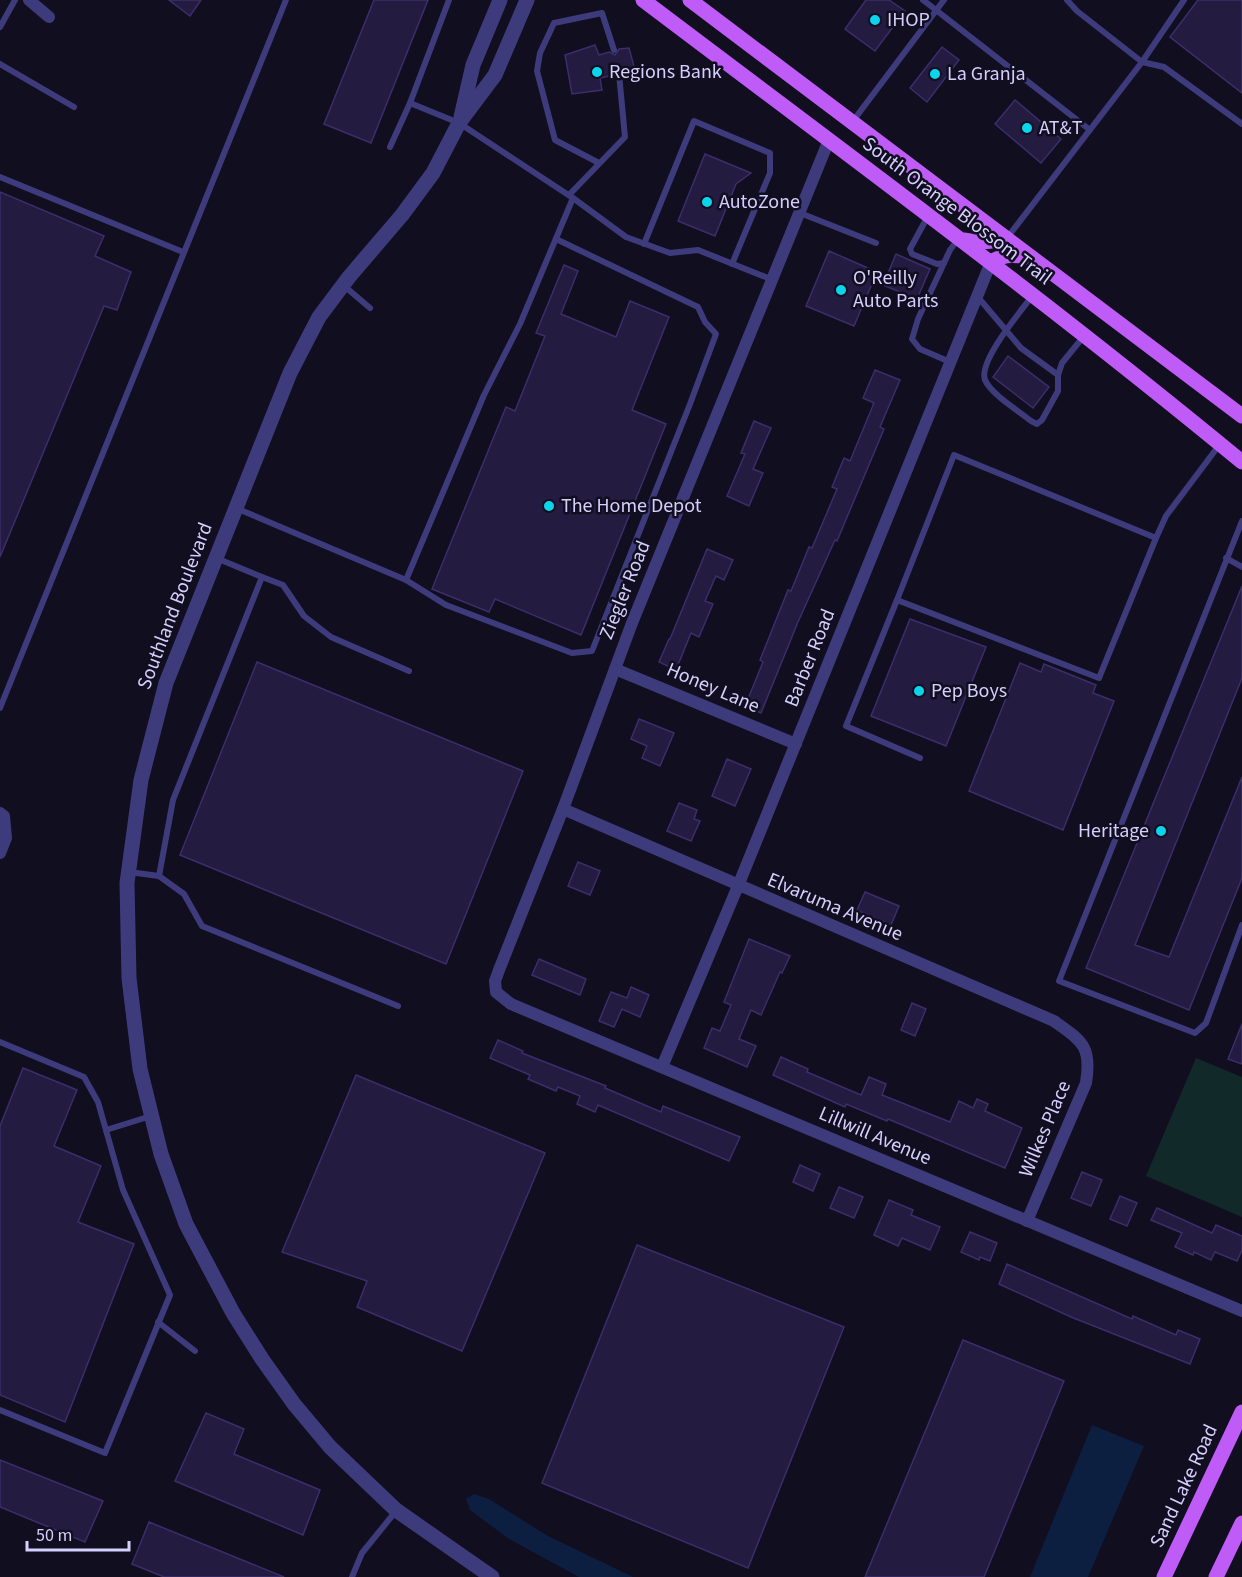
<svg xmlns="http://www.w3.org/2000/svg" width="1242" height="1577" viewBox="0 0 1242 1577" font-family="'Source Sans 3',sans-serif">
	<style>
		.green { fill: #112a29 }
		.water { fill: #0d1f40 }
		.building { fill: #231b40; stroke: #3b2e6b; stroke-width: 1.5 }
		.lines { fill: none; stroke-linecap: round; stroke-linejoin: round }
		.service { stroke: #3e3b7d; stroke-width: 6 }
		.minor { stroke: #3e3b7d; stroke-width: 12 }
		.tertiary { stroke: #3e3b7d; stroke-width: 15 }
		.primary { stroke: #bf5cf8; stroke-width: 15 }
		.poi-dot { fill: #0bd4ed; stroke: #110e20; stroke-width: 2 }
		.labels { text-anchor: middle; dominant-baseline: central; stroke-width: 5; stroke-linejoin: round; paint-order: stroke }
		.poi-label { font-size: 20px; fill: #d5cffd; stroke: #110e20; text-anchor: start }
		.street-label { font-size: 20px; fill: #d5cffd; stroke: #110e20 }
	</style>
	<rect width="100%" height="100%" fill="#110e20"/>
	<!-- green -->
	<path class="green" d="M1196,1058L1242,1077V1217L1146,1176Z"/>
	<!-- water -->
	<g class="water">
		<path d="M1092,1425L1144,1446L1088,1577H1030Z"/>
		<path d="M474,1494L489,1499L548,1536L633,1577H579L509,1539L470,1510L466,1499Z"/>
	</g>
	<!-- building -->
	<g class="building">
		<path d="M169,0H201L190,16Z"/>
		<path d="M374,0H428L371,143L324,124Z"/>
		<path d="M866,0H889L905,11L875,51L845,29Z"/>
		<path d="M1198,0H1242V93L1170,37Z"/>
		<path d="M595,45L599,55L609,52L615,55L619,49L629,48L635,70L624,72L621,69H616L614,75L600,78L602,90L572,94L565,55Z"/>
		<path d="M942,47L959,60L927,102L910,88Z"/>
		<path d="M1015,100L1061,139L1041,163L995,124Z"/>
		<path d="M705,154L751,173L736,184L715,236L678,221Z"/>
		<path d="M0,192L104,236L95,256L131,272L117,310L104,306L0,557Z"/>
		<path d="M829,251L877,272L854,326L806,306Z"/>
		<path d="M896,254L930,269L917,299L883,285Z"/>
		<path d="M564,265L578,271L561,314L616,337L630,301L669,317L632,410L666,424L581,635L495,599L489,612L432,589L506,407L515,411L545,336L536,333Z"/>
		<path d="M1008,356L1049,387L1033,408L993,377Z"/>
		<path d="M875,370L900,380L880,427L884,429L837,541L835,540L798,622L761,713L745,706L763,662L760,660L788,590L791,591L809,547L812,548L837,489L832,487L844,458L850,461L874,403L863,398Z"/>
		<path d="M754,421L771,428L753,469L763,473L749,506L727,496L745,454L741,453Z"/>
		<path d="M707,549L733,560L724,580L716,576L705,601L713,604L699,637L691,633L676,670L659,662L669,639H670Z"/>
		<path d="M1242,586V678L1135,945L1169,957L1242,777V878L1189,1010L1086,968Z"/>
		<path d="M910,619L986,647L946,746L871,716Z"/>
		<path d="M257,662L523,771L446,964L180,855Z"/>
		<path d="M1020,663L1041,672L1044,664L1096,685L1093,693L1114,701L1063,830L969,791Z"/>
		<path d="M639,719L674,733L660,766L642,758L647,746L631,739Z"/>
		<path d="M727,759L751,769L735,806L712,796Z"/>
		<path d="M679,803L697,810L694,819L700,821L691,841L667,831Z"/>
		<path d="M578,862L600,871L590,895L568,886Z"/>
		<path d="M865,892L899,906L891,925L857,910Z"/>
		<path d="M749,939L790,956L782,973L780,972L761,1015L751,1010L739,1039L756,1046L747,1067L704,1048L712,1028L720,1031L731,1005L724,1002Z"/>
		<path d="M539,959L586,979L580,995L532,975Z"/>
		<path d="M631,987L649,995L640,1017L622,1009L614,1027L599,1021L611,992L627,998Z"/>
		<path d="M912,1003L926,1009L915,1036L901,1030Z"/>
		<path d="M1242,1024V1064L1228,1059Z"/>
		<path d="M498,1040L523,1051L522,1053L606,1086L605,1088L661,1112L663,1106L740,1137L729,1161L598,1105L595,1112L577,1104L580,1096L558,1087L556,1091L528,1079L530,1075L490,1058Z"/>
		<path d="M781,1057L808,1069L807,1072L861,1095L869,1077L886,1084L882,1095L950,1122L959,1101L973,1108L977,1099L988,1104L985,1111L1022,1128L1005,1168L888,1119L887,1121L846,1104L845,1107L773,1075Z"/>
		<path d="M23,1068L77,1090L54,1146L101,1166L78,1222L134,1244L65,1422L0,1395V1126Z"/>
		<path d="M356,1075L545,1153L462,1351L357,1307L367,1281L282,1252Z"/>
		<path d="M800,1165L820,1174L813,1191L793,1182Z"/>
		<path d="M1082,1172L1102,1180L1091,1206L1071,1198Z"/>
		<path d="M839,1187L863,1197L854,1218L830,1208Z"/>
		<path d="M1120,1196L1137,1203L1127,1226L1110,1219Z"/>
		<path d="M889,1200L913,1210L911,1215L940,1227L930,1250L902,1238L898,1246L874,1235Z"/>
		<path d="M1157,1208L1212,1233L1216,1225L1242,1236V1250L1237,1261L1215,1252L1211,1260L1194,1252L1193,1255L1175,1247L1182,1233L1151,1220Z"/>
		<path d="M970,1232L997,1243L990,1261L980,1257L979,1260L961,1252Z"/>
		<path d="M637,1245L844,1327L748,1568L542,1483Z"/>
		<path d="M1007,1264L1132,1319L1133,1316L1176,1335L1178,1330L1200,1339L1190,1364L1071,1317L999,1284Z"/>
		<path d="M963,1340L1064,1381L984,1577H865Z"/>
		<path d="M206,1413L244,1429L234,1454L320,1490L303,1535L175,1481Z"/>
		<path d="M0,1460L103,1501L85,1542L0,1507Z"/>
		<path d="M149,1522L284,1577H164L132,1564Z"/>
	</g>
	<g class="lines">
		<!-- service -->
		<g class="service">
			<path d="M449,0L410,103L459,123L573,198L626,237L670,253L698,250L773,280"/>
			<path d="M923,0L1090,130"/>
			<path d="M1067,0L1077,11L1142,62L1164,67L1242,124"/>
			<path d="M0,27L15,0"/>
			<path d="M0,64L74,107"/>
			<path d="M853,121L944,0"/>
			<path d="M390,147L410,103"/>
			<path d="M599,163L555,140L537,71L540,53L554,23L602,13L614,50"/>
			<path d="M0,177L183,252"/>
			<path d="M569,195L625,137L619,74"/>
			<path d="M800,213L876,243"/>
			<path d="M928,216L910,249L912,254L937,264L944,263L950,250L959,238"/>
			<path d="M1007,238L1142,62L1184,0"/>
			<path d="M644,244L694,121L770,153V173L732,264"/>
			<path d="M944,263L918,319L912,339L920,349L950,362"/>
			<path d="M343,285L370,308"/>
			<path d="M1033,295C1021,311 978,361 985,380C991,394 1019,411 1031,421L1037,424L1042,420L1058,391V375L1062,363L1084,336"/>
			<path d="M977,296L1021,348L1058,375"/>
			<path d="M238,509L406,580L484,395L520,324L573,198"/>
			<path d="M1242,521L1059,981L1195,1033L1206,1023L1242,925"/>
			<path d="M1156,538L1099,678L897,600L954,455L1156,538L1166,516L1220,444"/>
			<path d="M1226,558L1242,567"/>
			<path d="M262,577L283,585L304,616L331,637L409,671"/>
			<path d="M406,580L446,605L572,653L592,651L690,404L716,334L705,322L698,307L556,239"/>
			<path d="M897,600L846,726L920,758"/>
			<path d="M0,708L286,0"/>
			<path d="M129,872L159,876L184,894L202,926L398,1006"/>
			<path d="M159,876L173,800L262,577L216,558"/>
			<path d="M0,1042L84,1077L98,1102L123,1190L170,1295L105,1453L0,1410"/>
			<path d="M106,1130L151,1116"/>
			<path d="M158,1322L195,1351"/>
			<path d="M352,1577L362,1553L396,1511"/>
		</g>
		<!-- minor -->
		<g class="minor">
			<path d="M29,0L49,17"/>
			<path d="M829,140L632,623L563,809L499,970L495,981L496,992L511,1004L1242,1311"/>
			<path d="M615,669L796,744"/>
			<path d="M563,809L1054,1021C1082,1041 1092,1046 1086,1083L1027,1221"/>
			<path d="M0,813L4,816L6,838L0,853"/>
			<path d="M662,1067L738,886L991,262"/>
		</g>
		<!-- tertiary -->
		<g class="tertiary">
			<path d="M461,117L473,65L500,0"/>
			<path d="M492,1577L396,1510L330,1447L294,1404L262,1359L233,1313L186,1224L161,1154L140,1069L129,978L127,883L141,780L166,683L290,373L319,317L349,277L402,215L433,173L459,123L495,75L527,0"/>
		</g>
		<!-- primary -->
		<g class="primary">
			<path d="M643,0C844,152 1047,301 1242,462"/>
			<path d="M690,0L1242,416"/>
			<path d="M965,240C980,243 991,242 1006,238"/>
			<path d="M991,262C1004,254 1015,254 1030,258"/>
			<path d="M1164,1577L1242,1412"/>
			<path d="M1216,1577L1242,1523"/>
		</g>
	</g>
	<!-- markers -->
	<g class="poi-dot">
		<circle cx="875" cy="20" r="6"/>
		<circle cx="597" cy="72" r="6"/>
		<circle cx="935" cy="74" r="6"/>
		<circle cx="1027" cy="128" r="6"/>
		<circle cx="707" cy="202" r="6"/>
		<circle cx="841" cy="290" r="6"/>
		<circle cx="549" cy="506" r="6"/>
		<circle cx="919" cy="691" r="6"/>
		<circle cx="1161" cy="831" r="6"/>
	</g>
	<g class="labels">
		<!-- poi labels -->
		<g class="poi-label">
			<text x="887" y="20">IHOP</text>
			<text x="609" y="72">Regions Bank</text>
			<text x="947" y="74">La Granja</text>
			<text x="1039" y="128">AT&amp;T</text>
			<text x="719" y="202">AutoZone</text>
			<text x="853" y="278">O'Reilly<tspan x="853" dy="23">Auto Parts</tspan></text>
			<text x="561" y="506">The Home Depot</text>
			<text x="931" y="691">Pep Boys</text>
			<text x="1149" y="831" text-anchor="end">Heritage</text>
		</g>
		<!-- street labels -->
		<g class="street-label">
			<text transform="translate(957 211) rotate(37)">South Orange Blossom Trail</text>
			<text transform="translate(625 590) rotate(-68)">Ziegler Road</text>
			<text transform="translate(175 606) rotate(-69)">Southland Boulevard</text>
			<text transform="translate(810 658) rotate(-68)">Barber Road</text>
			<text transform="translate(713 688) rotate(23)">Honey Lane</text>
			<text transform="translate(835 907) rotate(23)">Elvaruma Avenue</text>
			<text transform="translate(1045 1129) rotate(-67)">Wilkes Place</text>
			<text transform="translate(875 1136) rotate(23)">Lillwill Avenue</text>
			<text transform="translate(1184 1486) rotate(-65)">Sand Lake Road</text>
		</g>
	</g>
	<!-- scale -->
	<path d="M27 1541v9h102v-9" fill="none" stroke="#d5cffd" stroke-width="3"/>
	<text x="36" y="1541" font-size="18" fill="#d5cffd" stroke="#110e20" stroke-width="4.5" paint-order="stroke">50 m</text>
</svg>
